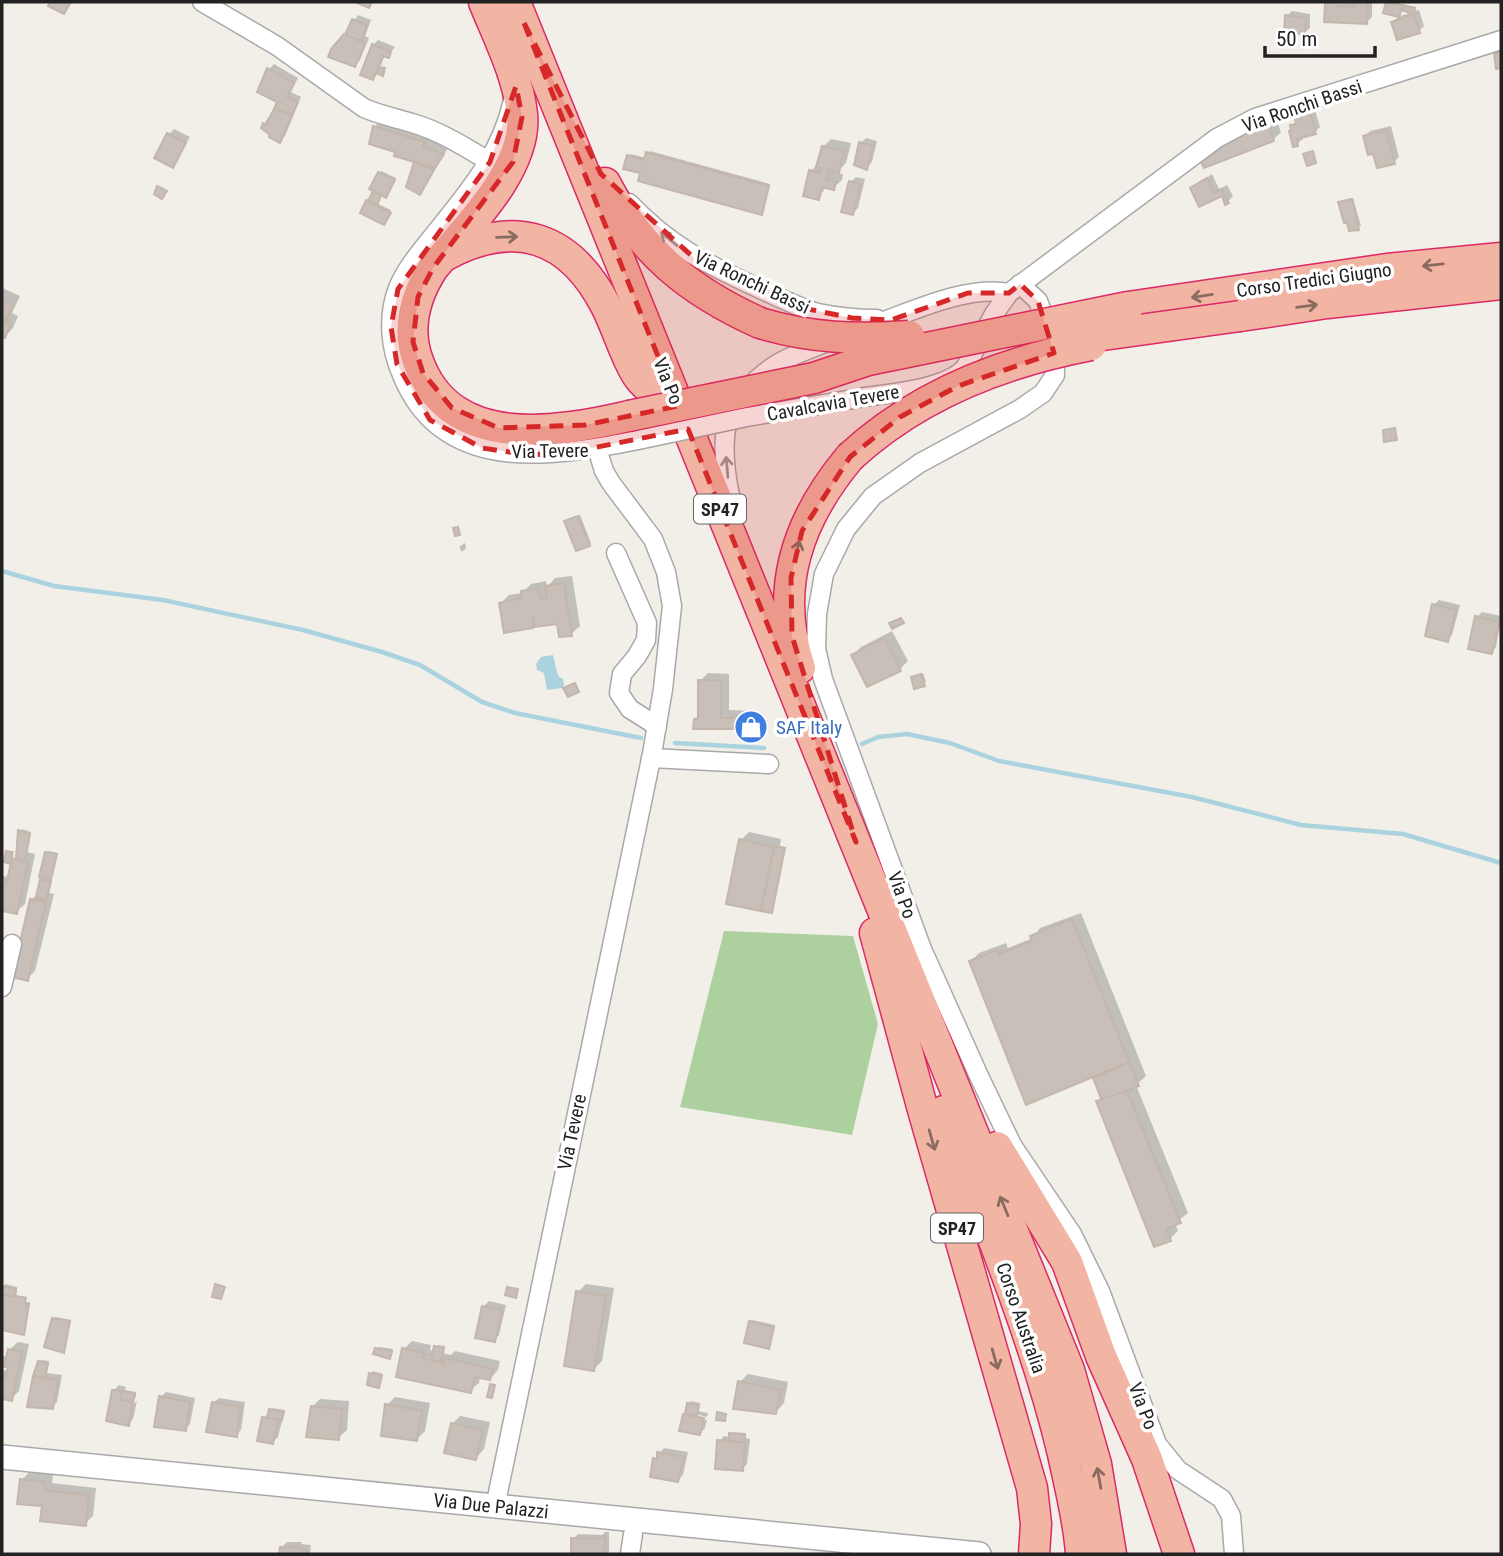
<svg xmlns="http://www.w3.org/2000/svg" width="1503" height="1556" viewBox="0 0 1503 1556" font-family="'Roboto Condensed',sans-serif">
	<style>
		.forest { fill: #add19e }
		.water { fill: #aad3df }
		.shadow { fill: #0003; fill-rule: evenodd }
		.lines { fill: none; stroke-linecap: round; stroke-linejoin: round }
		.stream { stroke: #aad3df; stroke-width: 4.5 }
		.building { fill: #c7bfb8; stroke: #c4b6ab; stroke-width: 2 }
		.minor-casing { stroke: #a9a9a9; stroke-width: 21 }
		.tertiary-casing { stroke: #a9a9a9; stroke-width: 26 }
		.trunk-casing { stroke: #dc2a67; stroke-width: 33 }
		.minor { stroke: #fff; stroke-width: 18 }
		.tertiary { stroke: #fff; stroke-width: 23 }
		.trunk { stroke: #f2b4a3; stroke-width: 30 }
		.minor-bridge-casing { stroke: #a9a9a9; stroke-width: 21; stroke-linecap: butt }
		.trunk-bridge-casing { stroke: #dc2a67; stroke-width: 33; stroke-linecap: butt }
		.minor-bridge { stroke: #fff; stroke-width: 18 }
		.trunk-bridge { stroke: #f2b4a3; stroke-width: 30 }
		.oneway { stroke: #8a6b62 }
		.oneway2 { stroke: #9c9c9c }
		.marked { fill: #d62828; fill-opacity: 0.2; stroke: #d62828; stroke-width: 5; stroke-dasharray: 14 9; stroke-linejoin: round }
		.labels { text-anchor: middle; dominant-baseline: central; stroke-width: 7; stroke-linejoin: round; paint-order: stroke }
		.shield { fill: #fff; stroke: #646464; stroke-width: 2 }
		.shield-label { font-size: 18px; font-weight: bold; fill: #222 }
		.street-label { font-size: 19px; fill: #222; stroke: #fff }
		.shop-label { font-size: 19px; fill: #366cbe; stroke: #fff; text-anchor: start }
	</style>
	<rect width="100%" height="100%" fill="#f2efe9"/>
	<!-- forest -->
	<path class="forest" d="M724,931L853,936L878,1024L852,1135L680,1107Z"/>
	<!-- water -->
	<path class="water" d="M553,655L558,676L563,679L564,685L562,688L547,690L544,673L537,670L536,664L541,657Z"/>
	<!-- shadow -->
	<g class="shadow">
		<path d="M1329,2H1372V17L1366,23L1327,3Z"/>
		<path d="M1388,2L1416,7L1415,11L1419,10L1424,26L1419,31L1393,22L1400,15L1385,12ZM1402,9L1413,12L1400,16Z"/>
		<path d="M1292,11L1310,14V28L1304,33L1287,16Z"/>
		<path d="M358,15L371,20L365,36L369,38L360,60L355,65L346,35Z"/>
		<path d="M378,40L395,47L388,56L385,55L381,65L386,67L380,65V69L385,70L383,74L379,72L373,78V45Z"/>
		<path d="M274,64L298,78L291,92L301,97L285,136L280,141L264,124L279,101L269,69Z"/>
		<path d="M1314,107L1320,127L1315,132L1302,136L1303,139L1297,144L1292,126L1297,121L1296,116L1301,110Z"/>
		<path d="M1275,116L1281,132L1273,140L1203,154Z"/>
		<path d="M383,119L450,145L420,193L408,186L416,161L397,151L374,127Z"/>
		<path d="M1391,126L1399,157L1394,162L1374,152L1365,136L1370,131Z"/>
		<path d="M174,129L190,137L172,166L169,134Z"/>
		<path d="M866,138L877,141L872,162L866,168L861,143Z"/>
		<path d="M831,139L851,143L846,163L836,173L843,174L842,180L833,188L827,186L818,198L811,171L819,163L823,147Z"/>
		<path d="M650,151L770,184L763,211L761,213L642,172L629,156L631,154L646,158Z"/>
		<path d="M381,171L396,178L388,194L381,193L378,204L391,210L386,221L362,212L376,191Z"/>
		<path d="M1212,174L1219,189L1227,185L1233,196L1228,201L1222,194L1200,204L1192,189Z"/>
		<path d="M856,177L865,179L858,208L853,213L851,182Z"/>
		<path d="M1353,198L1361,226L1350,229L1340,202Z"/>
		<path d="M2,288L20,296L12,313L18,316L13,328L5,336L2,335Z"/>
		<path d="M580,515L591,543L589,545L569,519Z"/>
		<path d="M465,543L466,548L462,552L459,547Z"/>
		<path d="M572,576L580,626L571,634L559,622L536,623L532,626L501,603L509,595L522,593L531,584L546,581L547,587L555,578Z"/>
		<path d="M1439,600L1460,605L1452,635L1447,640L1434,605Z"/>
		<path d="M1482,612L1501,616L1496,647L1491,652L1477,617Z"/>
		<path d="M892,631L908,661L900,669L868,685L853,655L861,647Z"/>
		<path d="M708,673L729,674V710L758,711V719L750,727L696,719L700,715V681Z"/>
		<path d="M923,673L926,682L924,684L913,677Z"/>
		<path d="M22,829L31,832L27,852L35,854L25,904L16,912L2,909V876L10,877L13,862L6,861L8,852L14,851L12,861L18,855Z"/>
		<path d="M749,832L781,839L780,846L786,847L771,911L741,840Z"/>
		<path d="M48,851L58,853L53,875L49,879L52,880L49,893L54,894L35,971L27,979L32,899L39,893L42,880L46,876V853Z"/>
		<path d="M1081,913L1146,1076L1136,1085L1188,1213L1175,1223L1178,1231L1170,1239L1098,1102L1102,1097L1094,1076L971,961L979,953L1006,943L1008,948L1033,938L1040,928Z"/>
		<path d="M5,1284L17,1287L16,1295L27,1297L26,1302H30L24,1333L2,1328V1300Z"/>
		<path d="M586,1284L614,1288L602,1361L594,1369L578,1292Z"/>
		<path d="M489,1301L506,1305L499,1335L494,1340L484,1306Z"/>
		<path d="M56,1317L71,1320L63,1351L54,1319Z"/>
		<path d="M752,1320L775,1325L769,1347L750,1322Z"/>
		<path d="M412,1341L431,1345L430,1350L435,1351L438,1345L445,1346L443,1353L451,1355L455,1351L500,1361L498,1370L490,1379L480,1376L479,1383L470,1391L404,1349ZM414,1355L433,1359V1362Z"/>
		<path d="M18,1342L29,1344L19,1391L11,1399L2,1397V1356L8,1357L9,1350ZM4,1365L10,1366L9,1371L3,1370Z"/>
		<path d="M379,1347L393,1349L392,1355L390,1357L377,1349Z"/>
		<path d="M42,1360L49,1361L47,1373L62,1375L57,1402L52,1407L40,1362Z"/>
		<path d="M373,1371L383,1374L379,1386L371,1373Z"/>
		<path d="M748,1374L788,1382L784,1403L776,1412L740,1382Z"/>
		<path d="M119,1385L126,1387L125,1390L136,1392V1397L126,1407L128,1409L137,1401L133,1419L128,1424L114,1390Z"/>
		<path d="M166,1392L195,1398L190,1424L185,1429L161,1397Z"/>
		<path d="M395,1397L430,1403L425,1431L417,1439L387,1405Z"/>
		<path d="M219,1398L245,1402L241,1430L236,1435L213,1403Z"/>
		<path d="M320,1399L349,1401L347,1430L338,1438L312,1407Z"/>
		<path d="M690,1401L700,1403L698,1411L708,1413L707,1417L696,1414L693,1417L707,1420L705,1428L700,1434L681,1430L685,1414Z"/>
		<path d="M273,1408L285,1410L278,1437L273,1442L264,1418Z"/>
		<path d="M460,1416L490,1422L484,1449L476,1458L452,1424Z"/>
		<path d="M733,1432L746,1433V1438L750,1439L747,1464L742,1469L719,1441L724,1436L731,1437Z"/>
		<path d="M664,1448L688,1452L683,1475L678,1480L655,1459Z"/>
		<path d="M30,1471L53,1474L52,1483L96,1488L93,1516L85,1524L44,1505L22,1480Z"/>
		<path d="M605,1532H609V1554H573V1539L578,1534L602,1535Z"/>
		<path d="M287,1542H302L301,1544L311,1545L310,1554H281V1548Z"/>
	</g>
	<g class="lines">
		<!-- stream -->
		<g class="stream">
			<path d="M2,571L54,586L163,600L303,630L382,652L420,665L482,702L515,713L641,738"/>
			<path d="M675,743L764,748"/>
			<path d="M862,744L878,737L907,734L950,743L999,761L1192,797L1301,825L1403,834L1501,863"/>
		</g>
	</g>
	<!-- building -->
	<g class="building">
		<path d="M50,2H71L64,14L48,6Z"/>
		<path d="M355,2H372L369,8Z"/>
		<path d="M1355,2H1368L1367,24L1324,22L1325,3H1337V6L1355,7Z"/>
		<path d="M1386,2L1403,5L1399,17L1383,13Z"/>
		<path d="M1403,5L1415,8L1414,14L1401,10Z"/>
		<path d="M1414,14L1420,33L1397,40L1391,22Z"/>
		<path d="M1285,15L1306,18L1305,34L1284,33Z"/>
		<path d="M352,19L367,25L361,41L345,35Z"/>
		<path d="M344,34L365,43L355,67L328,57L331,49Z"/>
		<path d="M372,44L391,52L389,58L383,56L373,80L360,75Z"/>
		<path d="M1501,52V68L1496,69L1494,53Z"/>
		<path d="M379,67L385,68L383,76L376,73Z"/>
		<path d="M267,68L294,83L287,97L298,102L292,115L274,109L277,102L257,92Z"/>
		<path d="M274,109L292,115L280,143L269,137L270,135L261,128L263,123L266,125Z"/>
		<path d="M1309,111L1316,134L1297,139L1298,146L1293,147L1289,131L1291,130L1290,125L1296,124L1294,115Z"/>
		<path d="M1267,123L1274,141L1204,168L1199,158L1201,153L1222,146L1221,144L1236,135Z"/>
		<path d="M373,126L425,142L423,147L444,154L435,168L394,156L395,152L369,144Z"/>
		<path d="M1386,130L1395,164L1377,168L1373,154L1368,155L1363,136Z"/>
		<path d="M167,133L186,143L173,168L154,158Z"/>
		<path d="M859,142L873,146L867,170L854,165Z"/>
		<path d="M822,146L844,151L839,173L829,170L826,180L836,182L834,190L822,187L819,200L803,196L809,170L820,173L821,168L816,167Z"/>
		<path d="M1313,151L1316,163L1307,166L1303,154Z"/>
		<path d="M646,152L769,186L762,215L638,181L640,173L623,169L627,155L644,160Z"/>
		<path d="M414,162L434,170L420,195L406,187Z"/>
		<path d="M378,172L395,180L386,198L369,189Z"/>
		<path d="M1207,178L1214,193L1221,189L1229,203L1225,205L1222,196L1199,207L1190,188Z"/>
		<path d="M849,181L861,184L853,215L841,212Z"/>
		<path d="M157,186L167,191L162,199L154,194Z"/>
		<path d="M373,191L381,195L377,206L368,201Z"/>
		<path d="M1352,199L1359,230L1349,231L1347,223H1344L1338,202Z"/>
		<path d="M366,200L391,213L384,225L360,213Z"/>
		<path d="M2,300L13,305L5,322L11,324L5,338L2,337Z"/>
		<path d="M1395,428L1397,440L1384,442L1383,430Z"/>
		<path d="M578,516L590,546L576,551L564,521Z"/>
		<path d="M458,527L460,535L455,536L453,528Z"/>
		<path d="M564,583L572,636L559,637L557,624L535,627L533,616V628L504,633L499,603L521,598V591L538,588L540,598H547L545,586Z"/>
		<path d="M1432,604L1456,610L1448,642L1425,636Z"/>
		<path d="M1475,616L1500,622L1492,654L1468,649Z"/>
		<path d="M901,618L904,623L892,629L889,623Z"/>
		<path d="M884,638L901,671L867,687L851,655Z"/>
		<path d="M921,674L925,686L914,689L911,677Z"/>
		<path d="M698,680L721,681V718H750V729H693L694,719L698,718Z"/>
		<path d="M575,683L579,692L568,697L563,688Z"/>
		<path d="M18,830L30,834L25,861L16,859Z"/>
		<path d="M739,839L774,847L761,911L726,904Z"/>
		<path d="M774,847L785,848L772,913L761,911Z"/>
		<path d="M6,851L12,852L11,864L4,862Z"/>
		<path d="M45,852L57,854L51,879L39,877Z"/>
		<path d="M12,858L28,862L17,914L2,911V884L6,885Z"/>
		<path d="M40,879L51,882L46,900L36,897Z"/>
		<path d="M30,899L46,902L28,981L12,977Z"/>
		<path d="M1072,919L1129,1062L1026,1105L969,961L997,950L999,954L1032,941L1030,936Z"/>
		<path d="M1129,1062L1139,1086L1102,1101L1093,1078Z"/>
		<path d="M1127,1091L1181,1223L1166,1229L1171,1241L1154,1247L1096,1101Z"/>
		<path d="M215,1284L225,1287L221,1299L212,1297Z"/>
		<path d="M2,1286L16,1289L15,1297L2,1295Z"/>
		<path d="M507,1287L518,1289L516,1298L505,1295Z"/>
		<path d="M576,1291L606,1296L594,1371L564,1366Z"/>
		<path d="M2,1295L25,1298V1304H29L24,1335L2,1330Z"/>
		<path d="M482,1306L502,1310L495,1342L475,1338Z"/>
		<path d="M52,1318L70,1321L64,1353L44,1347Z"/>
		<path d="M749,1321L774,1327L769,1349L744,1343Z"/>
		<path d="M434,1346L444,1348L441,1362L431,1360Z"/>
		<path d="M375,1348L392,1351L390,1359L373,1354Z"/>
		<path d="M402,1348L424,1353L423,1358L444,1363L445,1358L493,1369L490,1380L475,1377L471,1393L396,1377Z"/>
		<path d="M8,1349L22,1352L12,1401L2,1399V1379L5,1380L8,1367H4Z"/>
		<path d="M38,1361L48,1363L45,1378L33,1376Z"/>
		<path d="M369,1373L382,1375L379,1388L367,1385Z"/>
		<path d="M33,1376L58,1380L53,1409L27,1407Z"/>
		<path d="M738,1381L781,1390L776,1414L733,1409Z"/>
		<path d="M490,1384L495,1385L492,1398L487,1397Z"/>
		<path d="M112,1390L122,1391L121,1400L133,1402L129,1426L106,1421Z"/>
		<path d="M122,1391L135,1394L133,1402L121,1400Z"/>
		<path d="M159,1396L190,1402L186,1431L154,1427Z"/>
		<path d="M212,1402L241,1407L237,1437L206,1432Z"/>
		<path d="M687,1403L699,1405L697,1416L685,1414Z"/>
		<path d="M385,1404L422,1411L417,1441L381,1436Z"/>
		<path d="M311,1406L342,1409L339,1440L306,1437Z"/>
		<path d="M269,1409L284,1412L282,1420L267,1418Z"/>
		<path d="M717,1412L726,1414L725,1421L716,1420Z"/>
		<path d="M683,1414L704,1418L700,1435L679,1431Z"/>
		<path d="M262,1417L278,1420L273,1444L257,1441Z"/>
		<path d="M451,1423L483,1430L476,1460L444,1453Z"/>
		<path d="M729,1433L745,1435L744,1443L729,1441Z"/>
		<path d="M717,1440L745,1443L743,1471L715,1469Z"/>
		<path d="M657,1452L684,1457L678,1482L650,1477L653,1458L657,1459Z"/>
		<path d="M20,1479L45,1482L44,1490L89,1495L86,1526L40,1521L42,1506L17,1504Z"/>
		<path d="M598,1536L605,1537L604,1554H571V1538L598,1539Z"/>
		<path d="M292,1546L307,1550L306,1554H279L280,1547L291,1548Z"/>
	</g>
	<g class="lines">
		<defs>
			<g id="minor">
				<path d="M202,2L277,46L364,108C380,115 396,118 412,123C440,131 465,147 490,162"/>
				<path d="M513,100C502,152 470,190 437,231C423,249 407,266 398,288C387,316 390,348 402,375C443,476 552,457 638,440"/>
				<path d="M629,203C669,245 706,264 758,288C778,297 797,307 818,313C837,317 857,319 877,319"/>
				<path d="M1020,284L1038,301L1054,343L1055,375L1043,393L1020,409L920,463L873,496L846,529L824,574L817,614L816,649L823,679L922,949L978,1074L1012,1145L1072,1234L1100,1291L1157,1444L1178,1470L1222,1499L1231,1516L1234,1554"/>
				<path d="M862,329C905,315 965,284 1009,293"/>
				<path d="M865,397C893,393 945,389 965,368L994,314L1009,293L1217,138L1255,118L1501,40"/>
				<path d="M735,514C727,488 721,451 727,424C732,401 755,379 774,366C790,355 814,348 832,340"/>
				<path d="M616,553L647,623L646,640L637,656L622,674L619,693L630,709L657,726"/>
				<path d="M651,758L769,764"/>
				<path d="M2,987L12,944"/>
				<path d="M495,1507L652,754L663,689L672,606L666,572L653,539L611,483L604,471L597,448"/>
				<path d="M630,1554L633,1534"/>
			</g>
			<path id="tertiary" d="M2,1457L979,1554"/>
			<g id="trunk">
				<path d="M484,2C498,37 518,75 522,114C528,169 465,229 433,268C415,296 406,329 418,361C450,451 556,433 629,416"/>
				<path d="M515,2L1069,1370L1096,1464L1111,1554"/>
				<path d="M605,183C641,252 689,291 760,323"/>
				<path d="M446,255C515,218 570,236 606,306C616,325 628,364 640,379C644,384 650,389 655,394"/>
				<path d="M1128,307L1387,269L1501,258"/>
				<path d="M1240,316L1327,303L1501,284"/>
				<path d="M800,668C773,588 798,519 850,457"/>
				<path d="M875,933L923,1110L1032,1488L1036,1524L1034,1554"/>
				<path d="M944,1111C987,1224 1035,1337 1063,1454C1070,1487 1079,1521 1081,1554"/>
				<path d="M997,1147L1067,1262L1101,1356L1147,1459L1179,1554"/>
			</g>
		</defs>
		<!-- minor casing -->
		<use href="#minor" class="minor-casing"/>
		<!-- tertiary casing -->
		<use href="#tertiary" class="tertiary-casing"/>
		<!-- trunk casing -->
		<use href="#trunk" class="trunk-casing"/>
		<!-- minor -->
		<use href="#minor" class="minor"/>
		<!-- tertiary -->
		<use href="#tertiary" class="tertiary"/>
		<!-- trunk -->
		<use href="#trunk" class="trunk"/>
		<defs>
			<path id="minor-bridge" d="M638,440L747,417L865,397"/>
			<g id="trunk-bridge">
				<path d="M760,323C810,338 857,340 909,336"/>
				<path d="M1067,340L1240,316"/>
				<path d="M629,416L814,378L868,360L1128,307"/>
				<path d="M850,457C917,395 1002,362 1091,345"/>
			</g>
		</defs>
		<!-- minor-bridge casing -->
		<use href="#minor-bridge" class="minor-bridge-casing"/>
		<!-- trunk-bridge casing -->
		<use href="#trunk-bridge" class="trunk-bridge-casing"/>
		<!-- minor-bridge -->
		<use href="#minor-bridge" class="minor-bridge"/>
		<!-- trunk-bridge -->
		<use href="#trunk-bridge" class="trunk-bridge"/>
	</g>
	<!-- one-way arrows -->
	<defs><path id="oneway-shaft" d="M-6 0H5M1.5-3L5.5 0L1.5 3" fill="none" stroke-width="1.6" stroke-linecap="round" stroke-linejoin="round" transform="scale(1.75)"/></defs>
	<g class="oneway">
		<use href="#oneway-shaft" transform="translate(507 237) rotate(-2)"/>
		<use href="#oneway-shaft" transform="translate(1433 265) rotate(174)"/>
		<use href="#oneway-shaft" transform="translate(1202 296) rotate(171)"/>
		<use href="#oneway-shaft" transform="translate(1307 306) rotate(-8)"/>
		<use href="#oneway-shaft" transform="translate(797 551) rotate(-76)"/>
		<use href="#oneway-shaft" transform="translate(932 1140) rotate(74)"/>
		<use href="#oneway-shaft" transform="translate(1004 1206) rotate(-112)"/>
		<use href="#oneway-shaft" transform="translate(995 1359) rotate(74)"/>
		<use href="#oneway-shaft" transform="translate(1099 1478) rotate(-100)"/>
	</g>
	<g class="oneway2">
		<use href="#oneway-shaft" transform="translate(669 239) rotate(-141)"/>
		<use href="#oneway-shaft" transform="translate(727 467) rotate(-95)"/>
	</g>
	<!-- marked area -->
	<path class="marked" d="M524,23L601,174L693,257L803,308L852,318L891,320L968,293H1009L1020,284L1038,301L1054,353L958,386L900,417L850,457L802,531L791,578L792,636L856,842L688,429L567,453L530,455L482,448L430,420L397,364L391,327L398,289L490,162L516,86L522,117L513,162L433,268L418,297L413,342L423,373L452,408L499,428L585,425L678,406Z"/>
	<!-- icons -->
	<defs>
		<symbol id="shop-disc" viewBox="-11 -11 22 22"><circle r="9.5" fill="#3f7fe0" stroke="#fff"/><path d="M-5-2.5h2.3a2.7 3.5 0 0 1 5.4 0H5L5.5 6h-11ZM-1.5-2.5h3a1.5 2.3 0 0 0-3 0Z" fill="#fff"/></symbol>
	</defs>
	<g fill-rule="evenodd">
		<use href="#shop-disc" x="732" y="708" width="38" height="38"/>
	</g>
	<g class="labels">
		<!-- shield labels -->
		<g class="shield">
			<rect x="694" y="494.5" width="52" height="29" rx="5"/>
			<rect x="931" y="1213.5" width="52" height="29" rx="5"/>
		</g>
		<g class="shield-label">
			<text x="720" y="509">SP47</text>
			<text x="957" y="1228">SP47</text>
		</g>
		<!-- street labels -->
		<g class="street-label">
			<text transform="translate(1302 106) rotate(-19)">Via Ronchi Bassi</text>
			<text transform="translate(1314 280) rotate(-8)">Corso Tredici Giugno</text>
			<text transform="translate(752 282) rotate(25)">Via Ronchi Bassi</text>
			<text transform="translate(668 381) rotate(68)">Via Po</text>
			<text transform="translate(833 403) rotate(-10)">Cavalcavia Tevere</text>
			<text transform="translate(550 451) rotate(-1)">Via Tevere</text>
			<text transform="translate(902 895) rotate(70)">Via Po</text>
			<text transform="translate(572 1132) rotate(-78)">Via Tevere</text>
			<text transform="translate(1021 1318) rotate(71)">Corso Australia</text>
			<text transform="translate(1143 1406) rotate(69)">Via Po</text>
			<text transform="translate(491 1506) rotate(6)">Via Due Palazzi</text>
		</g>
		<!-- shop labels -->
		<g class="shop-label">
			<text x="776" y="727">SAF Italy</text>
		</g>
	</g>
	<!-- border -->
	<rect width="1503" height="1556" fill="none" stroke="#222222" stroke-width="7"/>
	<!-- scale -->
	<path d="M1265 46v10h110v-10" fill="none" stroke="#222222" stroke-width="3.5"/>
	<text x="1276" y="46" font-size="21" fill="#222222" stroke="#ffffff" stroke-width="5" paint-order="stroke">50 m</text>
</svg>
